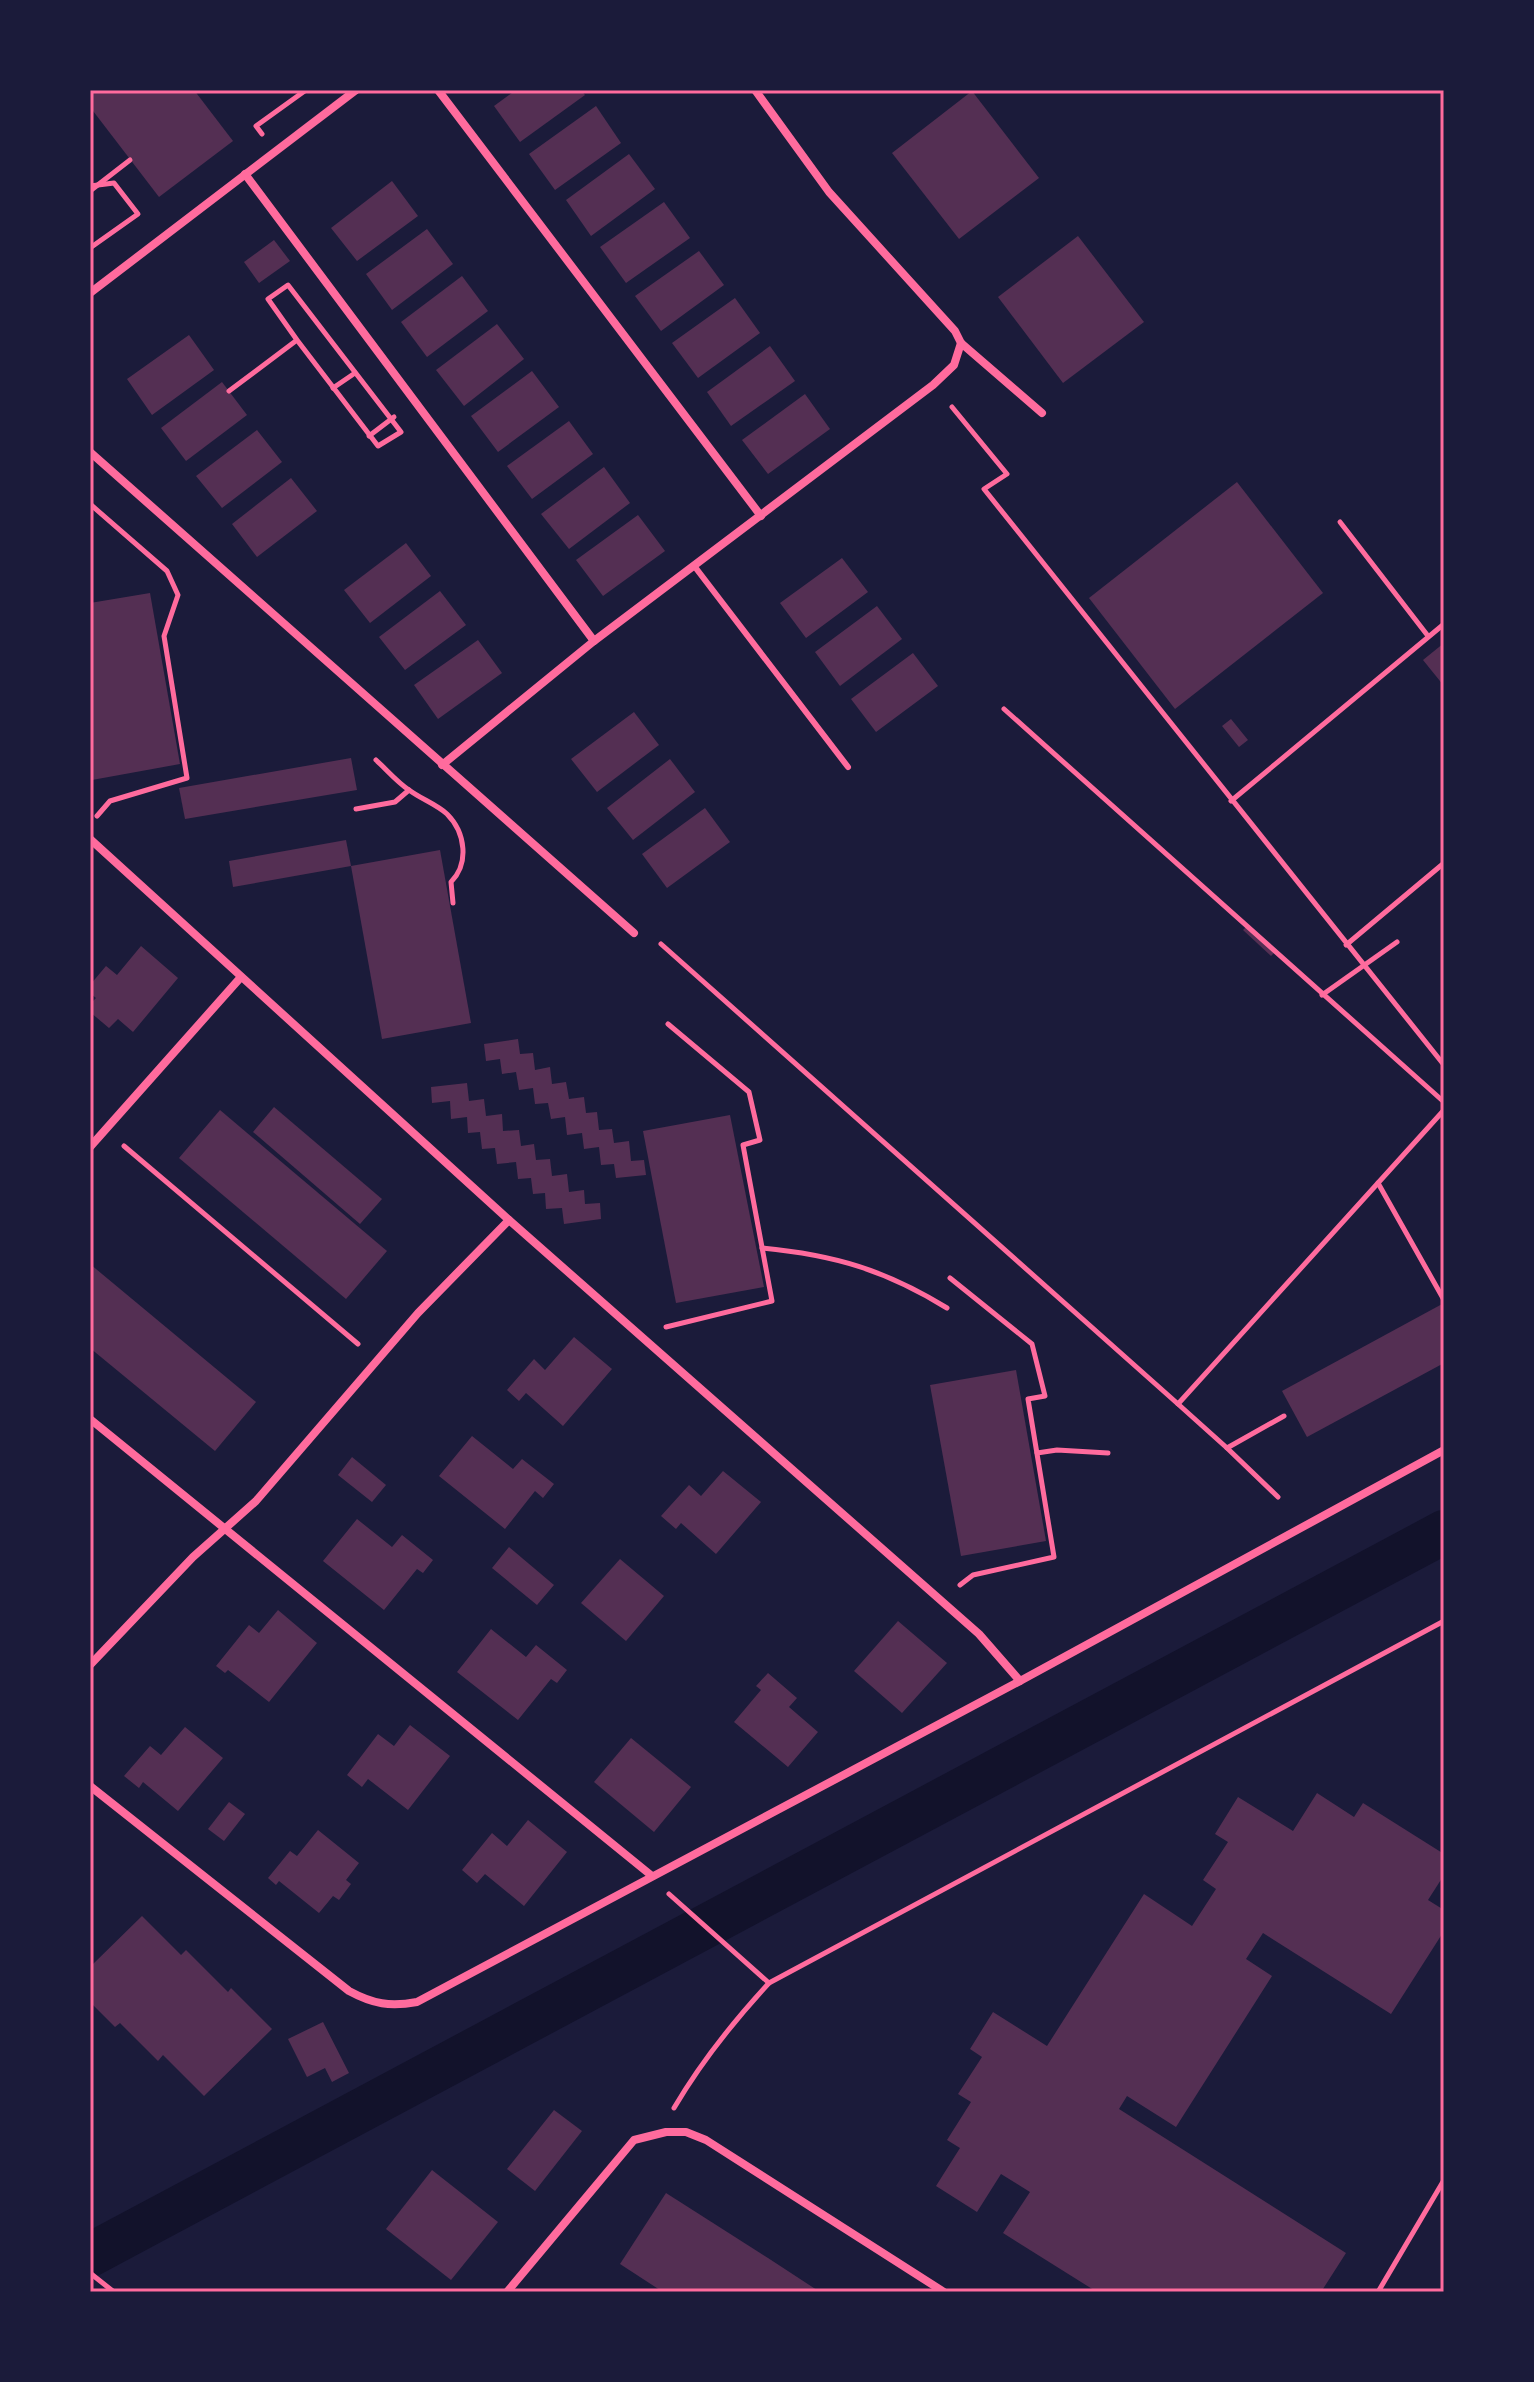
<svg xmlns="http://www.w3.org/2000/svg" width="1534" height="2382" viewBox="0 0 1534 2382" font-family="Arial,sans-serif">
	<style>
		.lines { fill: none; stroke-linecap: round; stroke-linejoin: round }
		.canal { stroke: #12122b; stroke-width: 44 }
		.building { fill: #542f53 }
		.path { stroke: #ff6b9d; stroke-width: 5 }
		.service { stroke: #ff6b9d; stroke-width: 6 }
		.minor { stroke: #ff6b9d; stroke-width: 8 }
		.neatline { fill: none; stroke: #ff6b9d; stroke-width: 3 }
	</style>
	<rect width="100%" height="100%" fill="#1b1b3a"/>
	<g class="lines">
		<!-- canal -->
		<path class="canal" d="M90,2255L1444,1532"/>
	</g>
	<!-- building -->
	<g class="building">
		<path d="M90,90H194L233,141L159,197L90,107Z"/>
		<path d="M516,90H581L585,95L520,142L494,106Z"/>
		<path d="M972,91L1039,178L959,239L892,153Z"/>
		<path d="M596,106L621,143L555,190L529,154Z"/>
		<path d="M629,154L655,189L591,236L566,200Z"/>
		<path d="M392,181L418,216L357,261L331,228Z"/>
		<path d="M664,202L690,238L626,283L600,247Z"/>
		<path d="M427,229L453,264L392,310L366,274Z"/>
		<path d="M1078,236L1144,322L1063,383L998,297Z"/>
		<path d="M274,240L290,261L259,283L244,262Z"/>
		<path d="M699,251L724,285L661,331L635,296Z"/>
		<path d="M462,276L488,311L427,357L401,322Z"/>
		<path d="M735,298L760,333L698,378L672,343Z"/>
		<path d="M497,324L524,359L464,406L436,370Z"/>
		<path d="M189,335L214,370L152,415L127,379Z"/>
		<path d="M770,346L795,381L731,426L707,392Z"/>
		<path d="M532,371L559,407L498,452L471,416Z"/>
		<path d="M222,382L247,415L186,461L161,428Z"/>
		<path d="M805,394L830,429L768,474L742,440Z"/>
		<path d="M569,421L593,454L532,499L507,466Z"/>
		<path d="M257,430L282,462L222,508L196,476Z"/>
		<path d="M604,467L630,503L569,549L541,514Z"/>
		<path d="M291,478L317,511L257,557L232,524Z"/>
		<path d="M1237,482L1323,593L1175,709L1089,598Z"/>
		<path d="M638,515L665,551L603,596L576,560Z"/>
		<path d="M406,543L431,576L370,623L344,590Z"/>
		<path d="M842,558L868,592L806,638L780,603Z"/>
		<path d="M440,591L466,625L405,670L379,637Z"/>
		<path d="M150,593L180,764L92,780L90,603Z"/>
		<path d="M877,606L902,639L840,686L815,652Z"/>
		<path d="M478,640L502,673L438,719L414,685Z"/>
		<path d="M1444,643V686L1423,660Z"/>
		<path d="M913,653L938,686L876,732L851,699Z"/>
		<path d="M634,712L659,745L597,792L571,759Z"/>
		<path d="M1231,719L1248,740L1239,747L1222,726Z"/>
		<path d="M351,758L357,790L185,819L179,788Z"/>
		<path d="M670,759L695,792L633,840L607,808Z"/>
		<path d="M705,808L730,842L667,888L642,854Z"/>
		<path d="M346,840L351,866L233,887L229,861Z"/>
		<path d="M440,850L471,1023L382,1039L351,866Z"/>
		<path d="M1247,926L1275,952L1271,956L1243,930Z"/>
		<path d="M141,946L178,978L133,1032L118,1019L109,1028L90,1012V1004L96,998L90,993V985L106,966L117,975Z"/>
		<path d="M518,1039L520,1054L533,1053L535,1070L550,1067L552,1084L566,1082L569,1099L584,1097L586,1113L597,1112L599,1130L612,1129L614,1143L629,1141L631,1161L644,1160L646,1175L616,1178L614,1164L601,1165L599,1147L584,1149L582,1133L567,1135L565,1117L551,1119L548,1103L535,1104L533,1088L519,1090L516,1072L502,1074L500,1059L486,1061L484,1044Z"/>
		<path d="M467,1083L469,1101L484,1099L486,1116L502,1114L503,1131L519,1130L521,1146L534,1144L536,1160L550,1159L552,1176L567,1174L569,1192L584,1190L585,1204L600,1203L601,1219L564,1224L562,1208L546,1209L545,1193L533,1194L531,1178L518,1179L516,1162L497,1164L495,1148L482,1149L480,1132L468,1133L467,1117L451,1119L450,1101L432,1103L431,1087Z"/>
		<path d="M274,1107L382,1199L360,1224L253,1132Z"/>
		<path d="M220,1110L387,1251L346,1299L179,1158Z"/>
		<path d="M730,1115L764,1287L676,1303L643,1131Z"/>
		<path d="M90,1264L256,1402L215,1451L90,1348Z"/>
		<path d="M1444,1303V1363L1307,1437L1282,1391Z"/>
		<path d="M574,1337L612,1369L563,1426L526,1393L519,1401L507,1390L534,1359L545,1370Z"/>
		<path d="M1016,1370L1046,1541L961,1556L930,1385Z"/>
		<path d="M472,1436L513,1469L522,1459L554,1484L543,1498L535,1491L505,1529L439,1476Z"/>
		<path d="M352,1457L386,1485L372,1502L338,1475Z"/>
		<path d="M723,1471L761,1502L716,1554L681,1523L676,1529L661,1516L689,1485L701,1496Z"/>
		<path d="M357,1519L392,1547L402,1535L433,1560L423,1573L417,1569L384,1610L323,1561Z"/>
		<path d="M509,1547L554,1585L537,1605L492,1568Z"/>
		<path d="M620,1559L664,1596L626,1641L581,1603Z"/>
		<path d="M278,1610L317,1643L269,1702L228,1670L225,1673L216,1666L249,1625L259,1633Z"/>
		<path d="M898,1621L947,1663L902,1713L854,1671Z"/>
		<path d="M491,1629L526,1657L536,1645L567,1670L557,1683L551,1679L518,1720L457,1672Z"/>
		<path d="M768,1673L797,1698L789,1707L818,1732L788,1767L734,1722L761,1690L756,1686Z"/>
		<path d="M410,1725L450,1756L408,1810L368,1779L362,1787L347,1775L378,1734L394,1746Z"/>
		<path d="M185,1727L223,1758L178,1811L143,1782L139,1788L124,1776L150,1746L161,1755Z"/>
		<path d="M631,1738L691,1787L654,1832L594,1782Z"/>
		<path d="M1317,1793L1354,1817L1363,1803L1444,1854V1875L1428,1900L1444,1910V1931L1391,2014L1263,1933L1246,1959L1272,1976L1176,2127L1127,2096L1119,2109L1346,2253L1321,2292H1097L1003,2233L1030,2192L1001,2174L977,2212L936,2186L960,2148L947,2140L971,2102L958,2094L982,2057L970,2049L993,2012L1047,2046L1144,1894L1192,1926L1216,1889L1203,1880L1228,1842L1215,1834L1238,1797L1293,1831Z"/>
		<path d="M229,1802L245,1814L224,1841L208,1829Z"/>
		<path d="M528,1820L567,1852L524,1906L485,1874L477,1883L462,1870L492,1833L507,1846Z"/>
		<path d="M318,1830L359,1863L346,1880L351,1884L339,1900L333,1896L319,1913L279,1881L276,1885L268,1878L290,1851L297,1856Z"/>
		<path d="M142,1916L181,1955L186,1950L228,1992L231,1988L272,2029L204,2096L163,2055L158,2061L120,2023L115,2027L90,2002V1967Z"/>
		<path d="M323,2022L349,2073L332,2082L325,2068L307,2077L288,2039Z"/>
		<path d="M554,2110L582,2131L535,2191L507,2169Z"/>
		<path d="M432,2170L498,2222L451,2280L386,2229Z"/>
		<path d="M666,2193L768,2258L820,2292H663L620,2264Z"/>
	</g>
	<g class="lines">
		<!-- path -->
		<g class="path">
			<path d="M262,134L256,126L306,90"/>
			<path d="M90,186L114,183L138,214L90,248"/>
			<path d="M90,191L130,160"/>
			<path d="M333,388L355,373"/>
			<path d="M229,391L297,340L378,446L401,432L288,285L268,299L297,340"/>
			<path d="M952,407L1007,474L984,489L1444,1065"/>
			<path d="M369,436L394,417"/>
			<path d="M90,504L167,571L178,595L164,636L187,778L110,801L97,816"/>
			<path d="M1340,522L1428,636"/>
			<path d="M1004,709L1444,1102"/>
			<path d="M376,760C387,770 397,782 409,790C421,799 436,804 447,814C466,833 469,864 451,882L453,903"/>
			<path d="M1231,801L1444,624"/>
			<path d="M356,809L395,802L409,790"/>
			<path d="M661,944L1178,1404L1378,1183"/>
			<path d="M1346,945L1444,863"/>
			<path d="M1322,995L1397,942"/>
			<path d="M1444,1110L1378,1183L1444,1300"/>
			<path d="M124,1146L358,1344"/>
			<path d="M762,1248C835,1255 885,1270 947,1308"/>
			<path d="M950,1278L1032,1344L1045,1396L1028,1399L1054,1557L973,1575L960,1585"/>
			<path d="M666,1327L772,1301L743,1145L760,1140L749,1092L668,1024"/>
			<path d="M1178,1404L1227,1448L1284,1416"/>
			<path d="M1227,1448L1278,1497"/>
			<path d="M1037,1453L1057,1450L1108,1453"/>
			<path d="M669,1894L769,1983"/>
			<path d="M674,2108C701,2062 733,2022 769,1983L1444,1621"/>
			<path d="M90,2273L114,2292"/>
			<path d="M1378,2292L1444,2180"/>
		</g>
		<!-- service -->
		<path class="service" d="M695,567L848,767"/>
		<!-- minor -->
		<g class="minor">
			<path d="M438,90L761,516"/>
			<path d="M755,90L829,192L955,331L961,343L1042,413"/>
			<path d="M245,174L594,641"/>
			<path d="M90,293L356,90"/>
			<path d="M90,452L634,933"/>
			<path d="M442,765L594,641L933,385L954,365L961,343"/>
			<path d="M90,839L509,1220L979,1634L1020,1681"/>
			<path d="M90,1147L241,977"/>
			<path d="M90,1419L652,1876"/>
			<path d="M90,1665L193,1557L256,1501L418,1313L509,1220"/>
			<path d="M90,1786L349,1991C373,2004 390,2007 417,2002L1020,1681L1444,1450"/>
			<path d="M507,2292L634,2140L666,2132H686L706,2140L944,2292"/>
		</g>
	</g>
	<!-- border -->
	<rect width="1534" height="2382" fill="none" stroke="#1b1b3a" stroke-width="184"/>
	<rect x="92" y="92" width="1350" height="2198" class="neatline"/>
</svg>
